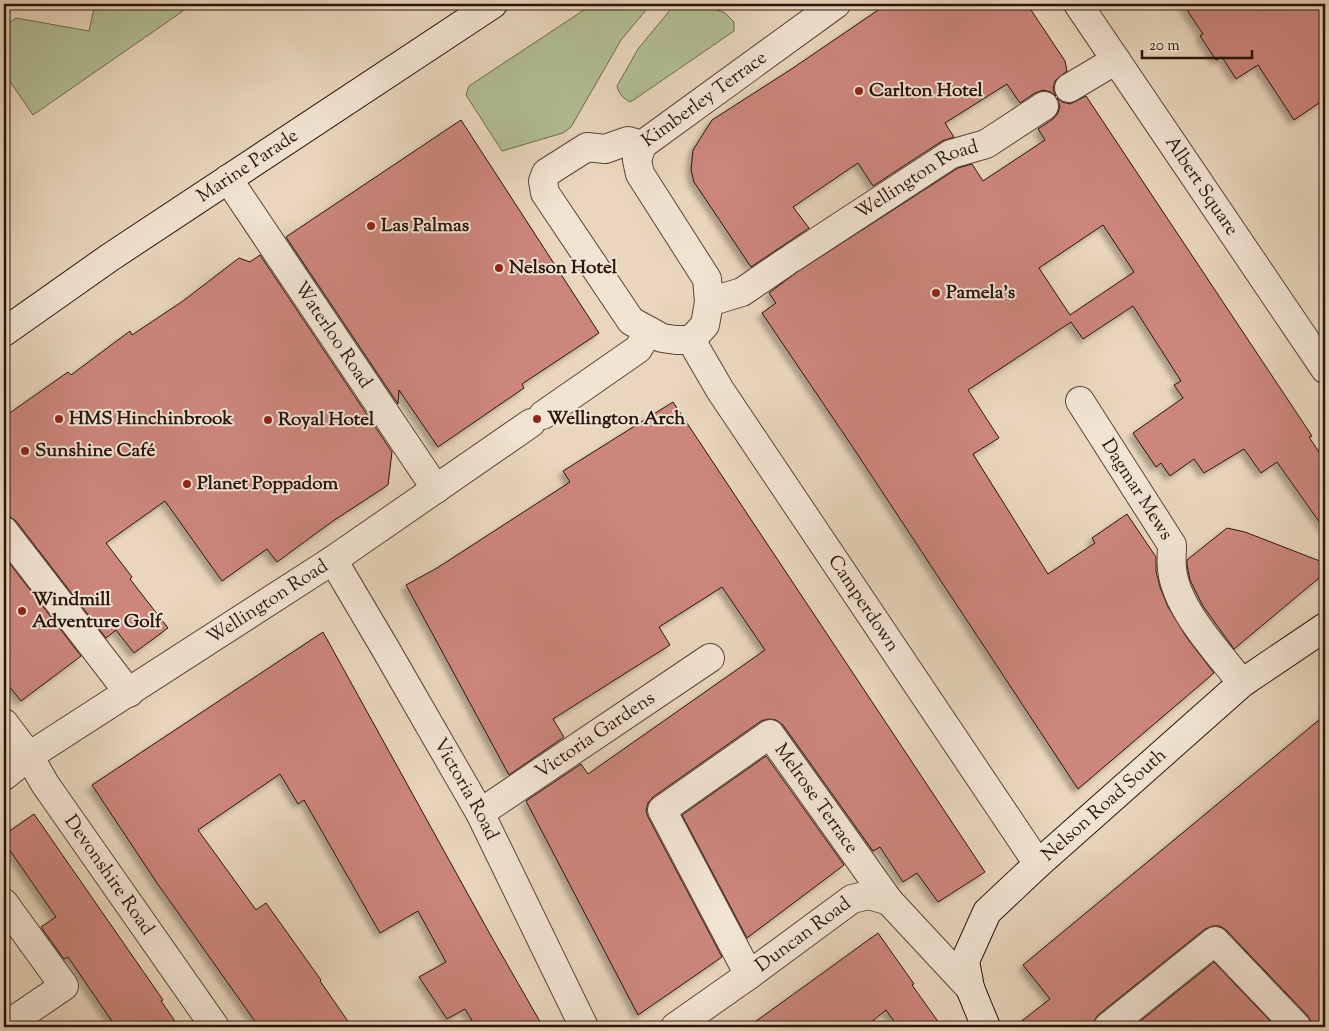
<svg xmlns="http://www.w3.org/2000/svg" width="1329" height="1031" viewBox="0 0 1329 1031" font-family="'Sorts Mill Goudy',serif">
	<style>
		.green { fill: #b2be94; stroke: #6e6950 }
		.building { fill: #cc867c; stroke: #2a140c; fill-rule: evenodd; filter: url(#shadow) }
		.lines { fill: none; stroke-linecap: round; stroke-linejoin: round }
		.street-casing { stroke: #5a4438; stroke-width: 30 }
		.secondary-casing { stroke: #2a140c; stroke-width: 30 }
		.street { stroke: #f1e4d3; stroke-width: 28 }
		.secondary { stroke: #f1e4d3; stroke-width: 28 }
		.poi-dot { fill: #8f2418; stroke: #f1e4d3; stroke-width: 2 }
		.labels { text-anchor: middle; dominant-baseline: central; stroke-width: 4; stroke-linejoin: round; paint-order: stroke }
		.poi-label { font-size: 19px; font-weight: bold; fill: #2a140c; stroke: #f1e4d3; text-anchor: start }
		.street-label { font-size: 19px; fill: #2a140c; stroke: #f1e4d3 }
	</style>
	<defs>
		<filter id="shadow"><feDropShadow dx="-4.5" dy="4.5" stdDeviation="2.5" flood-color="#0004"/></filter>
	</defs>
	<rect width="100%" height="100%" fill="#e9d6bc"/>
	<filter id="stains"><feTurbulence type="fractalNoise" baseFrequency=".004" numOctaves="4"/><feColorMatrix values="0 0 0 0 .2 0 0 0 0 .09 0 0 0 0 .02 0 0 0 .5 -.17"/></filter>
	<radialGradient id="worn" r=".72"><stop offset=".6" stop-color="#630" stop-opacity="0"/><stop offset="1" stop-color="#630" stop-opacity=".3"/></radialGradient>
	<!-- green -->
	<g class="green">
		<path d="M95,4H179L183,11L33,115L4,73V26L16,18L89,31Z"/>
		<path d="M593,4H651L621,40L571,127L563,133L502,151L466,95L469,86Z"/>
		<path d="M675,4H709L712,8L725,13L734,22V31L635,99L630,102C623,98 619,94 617,86L638,49Z"/>
	</g>
	<!-- building -->
	<g class="building">
		<path d="M887,4H1027L1065,61L1067,71L1055,81L1053,89L1056,96L1051,92L1043,90L1035,93L1020,103L1007,84L945,123L954,137L942,141L873,186L858,163L793,207L809,228L751,267L694,182L691,170L693,150L712,120L793,68Z"/>
		<path d="M1183,4H1325V99L1294,120L1258,65L1236,79L1222,57L1216,60L1200,36L1203,34Z"/>
		<path d="M1086,96L1312,436L1309,437L1325,461V530L1277,462L1261,473L1244,449L1204,473L1194,459L1170,476L1161,463L1156,467L1133,433L1183,398L1174,385L1181,381L1133,306L1083,339L1071,322L968,390L999,438L973,454L1048,574L1095,543L1092,538L1127,514L1156,557V571L1160,587L1168,607L1187,638L1214,673L1078,789L854,449L762,313L776,303L769,293L797,272L958,168L972,164L983,181L1045,140L1038,129L1053,119L1058,113L1060,106L1057,98L1062,102L1070,104ZM1103,225L1134,272L1070,315L1039,268Z"/>
		<path d="M461,120L599,333L522,384L524,388L438,447L399,390L398,404L286,237Z"/>
		<path d="M260,255L392,452L388,485L333,521L277,562L267,549L222,581L165,501L106,543L132,577L130,579L168,628L134,653L116,630L106,638L16,521L10,517L4,516V417L68,372L71,375L130,331L132,335L183,301L239,258L250,262Z"/>
		<path d="M673,402L985,872L938,902L917,873L903,882L880,847L873,851L783,725L776,720L768,719L761,721L653,797L648,803L646,811L648,817L722,957L638,1015L526,801L581,764L588,774L765,650L722,587L659,627L670,645L553,719L564,737L509,775L406,585L437,568L570,482L563,471Z"/>
		<path d="M1227,528L1245,532L1325,563V573L1234,649L1203,606L1190,580L1187,565V560Z"/>
		<path d="M4,556L81,656L21,701L4,680Z"/>
		<path d="M323,632L491,936L543,1027H476L465,1009L447,1019L419,977L446,962L418,911L380,933L304,800L298,804L280,774L198,830L256,910L266,903L321,980L320,981L352,1027H259L157,883L92,785Z"/>
		<path d="M1325,715V1027H1312V1023L1308,1016L1226,930L1220,926H1213L1205,929L1098,1015L1094,1021L1093,1027H1014L1050,999L1023,965Z"/>
		<path d="M766,756L844,865L747,938L682,815Z"/>
		<path d="M34,814L163,1000L161,1001L179,1027H116L68,957L64,959L41,927L56,917L4,842V835Z"/>
		<path d="M878,933L914,984L912,985L942,1027H898L886,1010L865,1027H748Z"/>
		<path d="M1214,962L1276,1027H1133Z"/>
	</g>
	<g class="lines">
		<defs>
			<g id="street">
				<path id="s1" d="M1078,4L1325,369"/>
				<path d="M1069,88L1116,60"/>
				<path id="s2" d="M642,145L628,141L605,149L587,147L546,173L543,181L545,193L631,321L662,338L676,340H691L705,325L709,302L707,279L640,174L637,160L642,145L836,4"/>
				<path id="s3" d="M228,179L436,489"/>
				<path id="s4" d="M792,258L951,154L986,144L1044,106"/>
				<path d="M709,302L742,292L786,262"/>
				<path id="s5" d="M691,340L720,390L1038,864"/>
				<path id="s6" d="M1080,401L1172,545C1172,553 1171,561 1172,569C1176,609 1218,652 1242,683"/>
				<path d="M543,415L638,349L649,331"/>
				<path d="M4,531L129,693"/>
				<path id="s7" d="M333,560L385,648L480,813L584,1027"/>
				<path id="s8" d="M4,723L29,756L45,784L215,1027"/>
				<path id="s9" d="M4,776L29,756L333,560L531,423"/>
				<path id="s10" d="M480,813L710,658"/>
				<path d="M4,903L64,986L4,1027"/>
				<path id="s11" d="M749,975L662,810L770,734L889,901"/>
				<path id="s12" d="M675,1027L749,975L852,899L869,895L889,901L970,988"/>
				<path d="M1108,1027L1215,941L1297,1027"/>
			</g>
			<g id="secondary">
				<path id="s13" d="M4,332L109,258L493,4"/>
				<path id="s14" d="M986,1027L970,988L965,961L987,912L1038,864L1242,683L1325,627"/>
			</g>
		</defs>
		<!-- street casing -->
		<use href="#street" class="street-casing"/>
		<!-- secondary casing -->
		<use href="#secondary" class="secondary-casing"/>
		<!-- street -->
		<use href="#street" class="street"/>
		<!-- secondary -->
		<use href="#secondary" class="secondary"/>
	</g>
	<!-- markers -->
	<g class="poi-dot">
		<circle cx="859" cy="91" r="5"/>
		<circle cx="371" cy="226" r="5"/>
		<circle cx="499" cy="268" r="5"/>
		<circle cx="936" cy="293" r="5"/>
		<circle cx="59" cy="419" r="5"/>
		<circle cx="537" cy="419" r="5"/>
		<circle cx="268" cy="420" r="5"/>
		<circle cx="25" cy="451" r="5"/>
		<circle cx="187" cy="484" r="5"/>
		<circle cx="22" cy="611" r="5"/>
	</g>
	<g class="labels">
		<!-- poi labels -->
		<g class="poi-label">
			<text x="869" y="91">Carlton Hotel</text>
			<text x="381" y="226">Las Palmas</text>
			<text x="509" y="268">Nelson Hotel</text>
			<text x="946" y="293">Pamela's</text>
			<text x="69" y="419">HMS Hinchinbrook</text>
			<text x="547" y="419">Wellington Arch</text>
			<text x="278" y="420">Royal Hotel</text>
			<text x="35" y="451">Sunshine Café</text>
			<text x="197" y="484">Planet Poppadom</text>
			<text x="32" y="600">Windmill<tspan x="32" dy="22">Adventure Golf</tspan></text>
		</g>
		<!-- street labels -->
		<g class="street-label">
			<text stroke="none"><textPath href="#s2" startOffset="644">Kimberley Terrace</textPath></text>
			<text stroke="none"><textPath href="#s13" startOffset="295">Marine Parade</textPath></text>
			<text stroke="none"><textPath href="#s4" startOffset="148">Wellington Road</textPath></text>
			<text stroke="none"><textPath href="#s1" startOffset="220">Albert Square</textPath></text>
			<text stroke="none"><textPath href="#s3" startOffset="188">Waterloo Road</textPath></text>
			<text stroke="none"><textPath href="#s6" startOffset="105">Dagmar Mews</textPath></text>
			<text stroke="none"><textPath href="#s9" startOffset="316">Wellington Road</textPath></text>
			<text stroke="none"><textPath href="#s5" startOffset="315">Camperdown</textPath></text>
			<text stroke="none"><textPath href="#s10" startOffset="139">Victoria Gardens</textPath></text>
			<text stroke="none"><textPath href="#s7" startOffset="265">Victoria Road</textPath></text>
			<text stroke="none"><textPath href="#s11" startOffset="398">Melrose Terrace</textPath></text>
			<text stroke="none"><textPath href="#s14" startOffset="282">Nelson Road South</textPath></text>
			<text stroke="none"><textPath href="#s8" startOffset="185">Devonshire Road</textPath></text>
			<text stroke="none"><textPath href="#s12" startOffset="158">Duncan Road</textPath></text>
		</g>
	</g>
	<!-- margin -->
	<rect width="1329" height="1031" fill="none" stroke="#e9d6bc" stroke-width="20"/>
	<rect x="5" y="5" width="1319" height="1021" fill="none" stroke="#2a140c" stroke-width="2.5"/>
	<rect x="10" y="10" width="1309" height="1011" fill="none" stroke="#2a140c"/>
	<!-- scale -->
	<path d="M1142 50v8h110v-8" fill="none" stroke="#2a140c" stroke-width="2.5"/>
	<text x="1149" y="50" font-size="15" fill="#2a140c" stroke="#f1e4d3" stroke-width="4" paint-order="stroke">20 m</text>
	<rect width="100%" height="100%" filter="url(#stains)"/>
	<rect width="100%" height="100%" fill="url(#worn)"/>
</svg>
